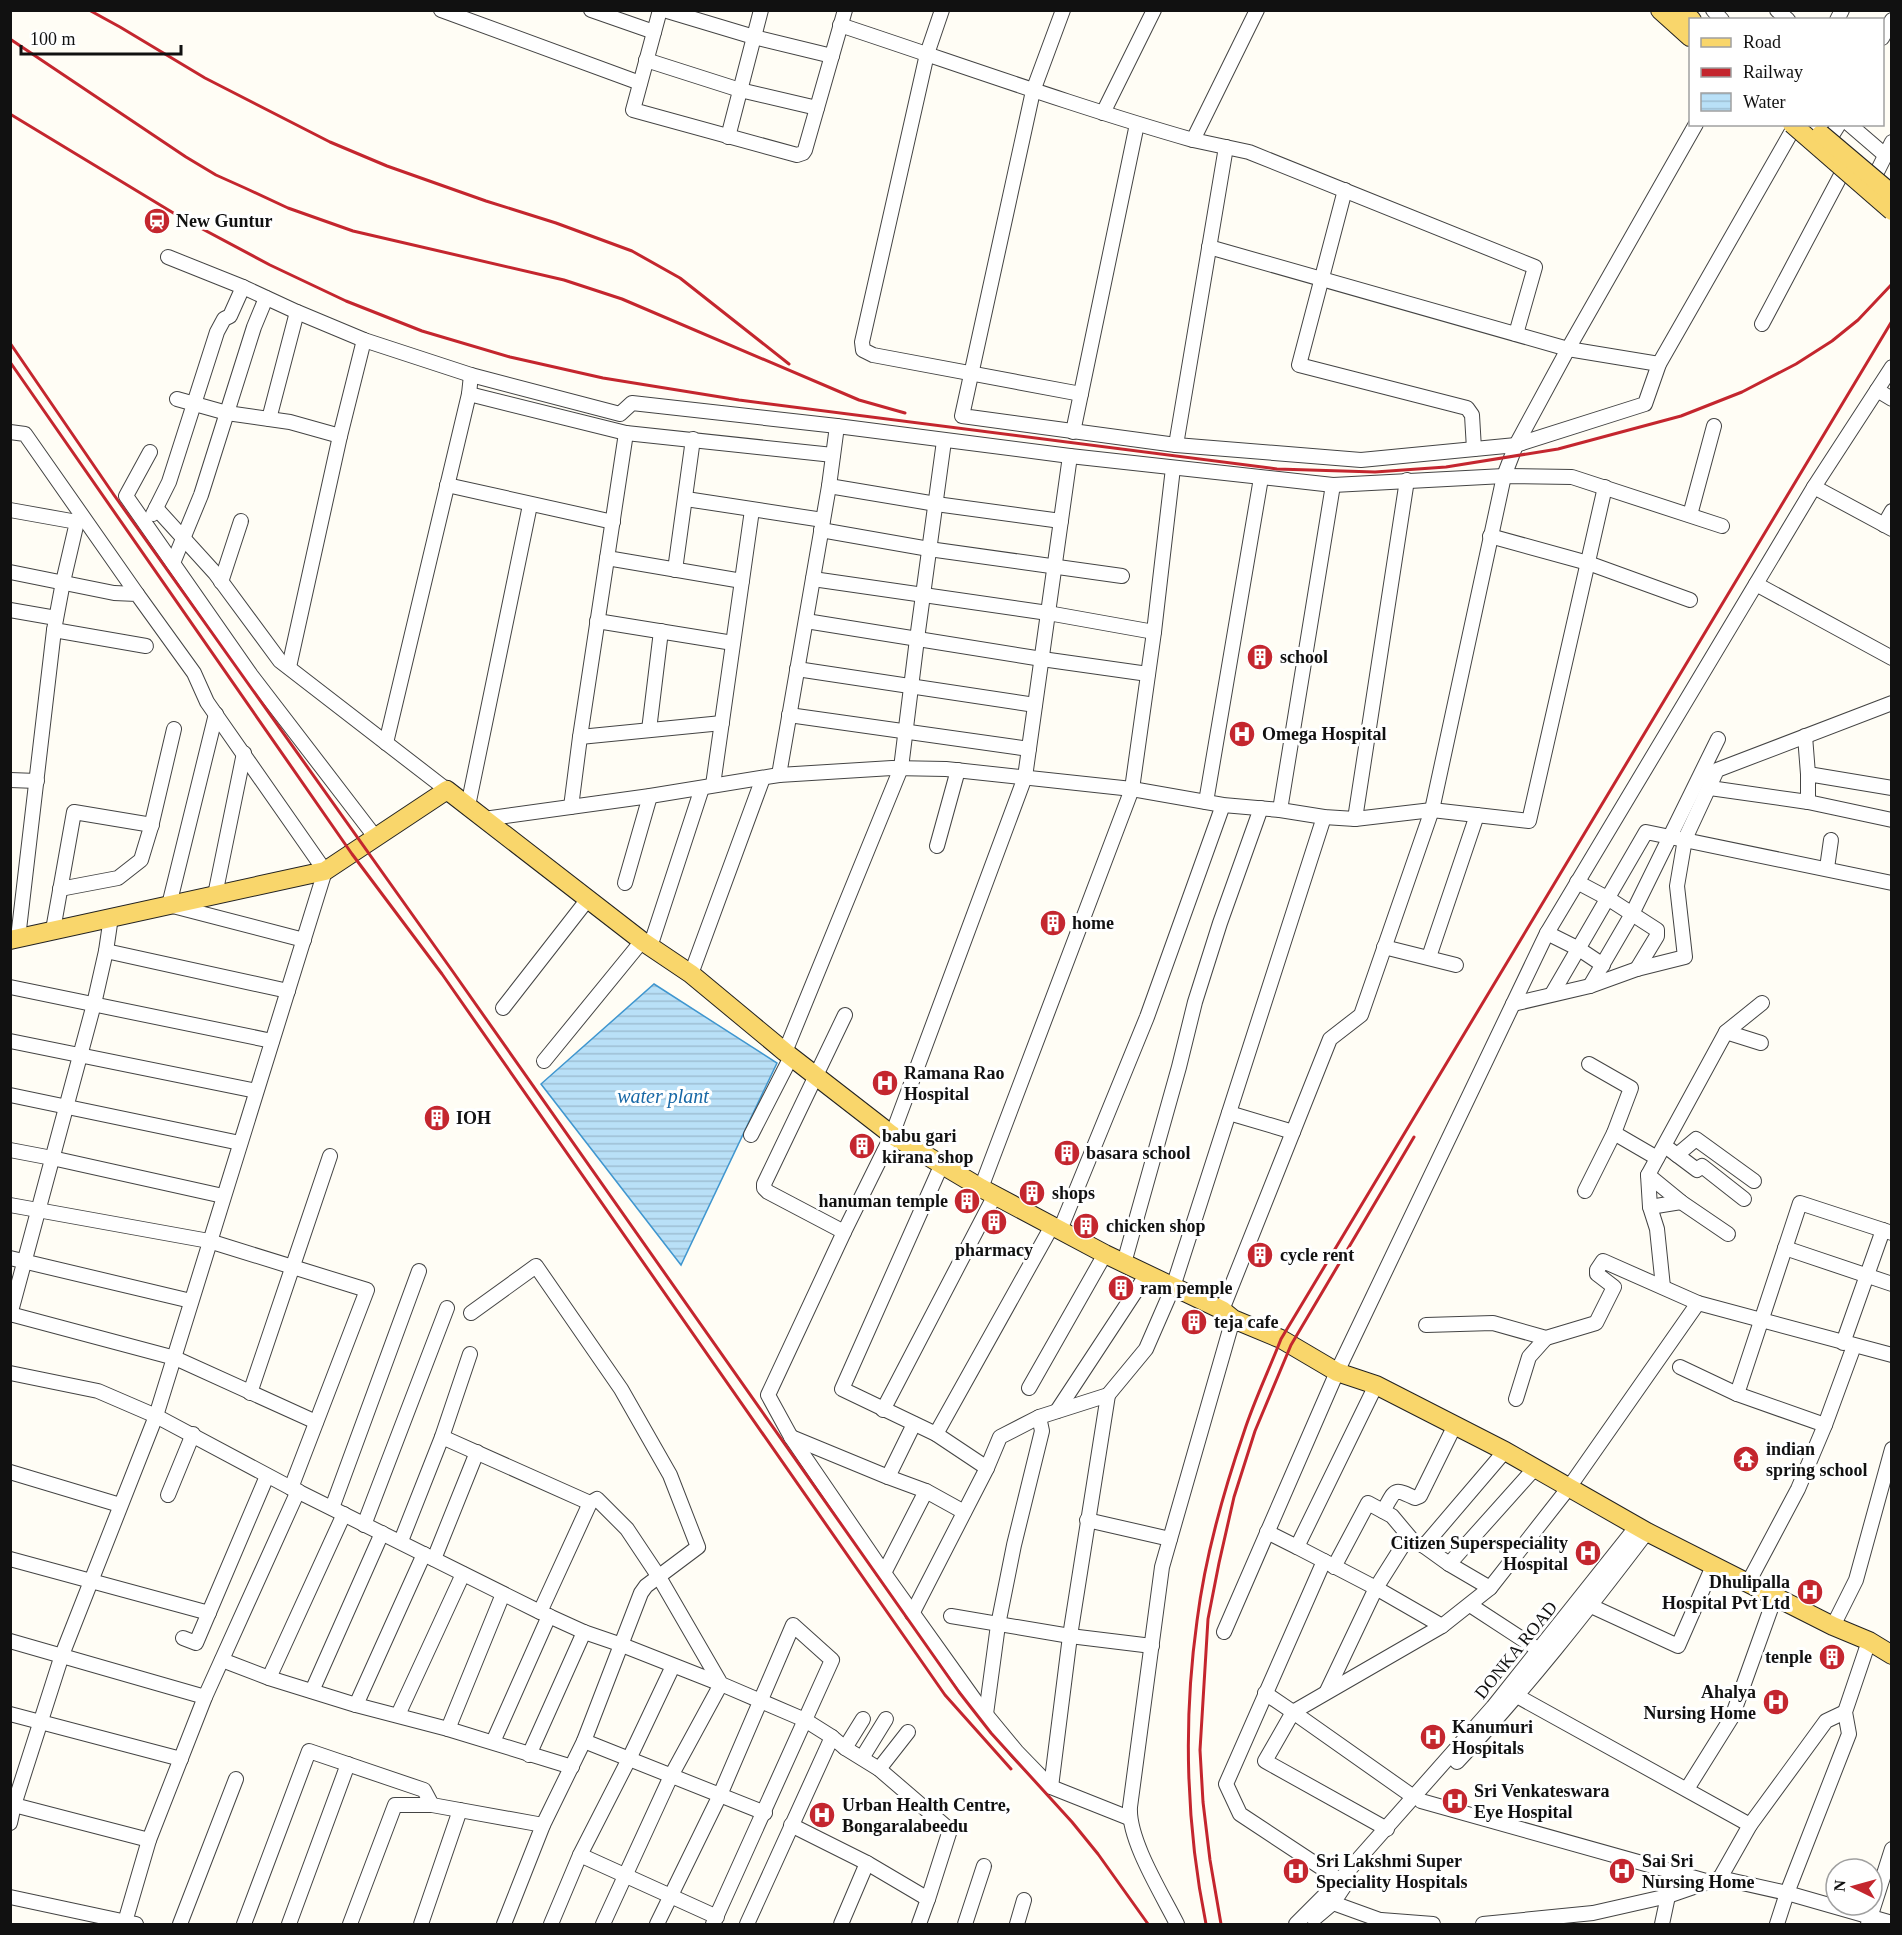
<svg xmlns="http://www.w3.org/2000/svg" width="1902" height="1935" viewBox="0 0 1902 1935" font-family="'Times New Roman',serif">
	<style>
		.water { fill: url(#water-rules); stroke: #3f96cf; stroke-width: 1.5 }
		.lines { fill: none; stroke-linecap: round; stroke-linejoin: round }
		.minor-casing { stroke: #444; stroke-width: 16 }
		.major-casing { stroke: #222; stroke-width: 20 }
		.minor { stroke: #fff; stroke-width: 14 }
		.major { stroke: #f9d66b; stroke-width: 18 }
		.rail { stroke: #c4262e; stroke-width: 3 }
		.major-bridge-casing { stroke: #222; stroke-width: 20; stroke-linecap: butt }
		.major-bridge { stroke: #f9d66b; stroke-width: 18 }
		.labels { text-anchor: middle; dominant-baseline: central; stroke-width: 6; stroke-linejoin: round; paint-order: stroke }
		.poi-label { font-size: 18px; font-weight: bold; fill: #111; stroke: #fff; text-anchor: start }
		.street-label { font-size: 18px; fill: #111; stroke: #fff }
		.water-label { font-size: 20px; font-style: italic; fill: #1768a6; stroke: #fff }
	</style>
	<defs>
		<pattern id="water-rules" width="6" height="5" patternUnits="userSpaceOnUse" patternTransform="scale(1.5)"><rect width="6" height="5" fill="#b9e0f7"/><path d="M0 2.5h6" fill="none" stroke="#9ebfd3"/></pattern>
	</defs>
	<rect width="100%" height="100%" fill="#fffdf5"/>
	<!-- water -->
	<path class="water" d="M654,984L777,1063L681,1265L541,1084Z"/>
	<g class="lines">
		<defs>
			<g id="minor">
				<path d="M441,10L640,83"/>
				<path d="M591,10L654,32"/>
				<path d="M660,10L633,110L797,155L803,153L805,150L845,10"/>
				<path d="M664,10L754,37L832,56"/>
				<path d="M942,10L927,54L862,342L863,350L873,355L1081,394"/>
				<path d="M1063,10L1033,91L962,416L1176,445L1361,460L1516,445L1645,404L1659,364L1792,131"/>
				<path d="M1713,10L1722,20"/>
				<path d="M1777,10L1788,20"/>
				<path d="M1837,20L1842,10"/>
				<path d="M840,25C958,64 1074,106 1193,140L1257,10"/>
				<path d="M1882,38L1892,20"/>
				<path d="M646,60L740,90L817,108"/>
				<path d="M1103,113L1154,10"/>
				<path d="M1849,124L1885,155"/>
				<path d="M728,137L761,10"/>
				<path d="M1193,140L1249,152L1535,267L1516,334"/>
				<path d="M1824,148L1839,124"/>
				<path d="M1870,186L1892,142"/>
				<path d="M1345,190L1299,365L1467,408L1472,415L1474,449"/>
				<path d="M1209,247L1568,349L1659,364"/>
				<path d="M168,257L243,287L297,312L364,340L471,375L620,414L632,403L837,426L1070,456L1333,485L1504,476L1572,477L1722,526"/>
				<path d="M1762,324L1841,175"/>
				<path d="M1877,390L1892,399"/>
				<path d="M469,394L626,433L833,455"/>
				<path d="M177,399L227,413L290,422L340,436"/>
				<path d="M269,419L297,312"/>
				<path d="M10,432L25,434L137,594"/>
				<path d="M1073,432L1137,124"/>
				<path d="M1176,445L1226,147"/>
				<path d="M150,452L126,496L251,675L376,838"/>
				<path d="M1070,456L1025,777L892,1135L844,1232L768,1395L791,1437L884,1573L979,1706L1017,1752L1051,1787L1129,1818"/>
				<path d="M447,485L613,522"/>
				<path d="M829,486L936,504L1061,521"/>
				<path d="M1814,487L1892,529"/>
				<path d="M686,499L823,520"/>
				<path d="M156,508L215,573L280,661L447,790"/>
				<path d="M10,510L77,522L63,582L54,630L18,938"/>
				<path d="M153,514L169,482L217,332L224,319L230,316L243,287"/>
				<path d="M1690,515L1714,426"/>
				<path d="M1884,525L1892,511"/>
				<path d="M821,530L929,549L1122,576"/>
				<path d="M1490,536L1588,563L1690,600"/>
				<path d="M607,558L742,581"/>
				<path d="M173,563L201,495L254,327L266,298"/>
				<path d="M675,570L693,439"/>
				<path d="M10,572L114,593L137,594L194,673L207,702L325,871L156,1416L62,1655L14,1805L10,1823"/>
				<path d="M813,579L1048,613L1154,632"/>
				<path d="M221,582L241,521"/>
				<path d="M1756,584L1892,658"/>
				<path d="M10,610L56,618"/>
				<path d="M597,621L733,643"/>
				<path d="M806,621L1042,659L1148,674"/>
				<path d="M54,630L146,646"/>
				<path d="M289,667L340,436L364,340"/>
				<path d="M797,669L1035,705"/>
				<path d="M216,714L169,905L304,940"/>
				<path d="M789,715L1029,749"/>
				<path d="M649,730L661,631"/>
				<path d="M1805,736L1808,774"/>
				<path d="M580,737L722,723"/>
				<path d="M386,743L469,394L471,375"/>
				<path d="M779,775L829,486L837,426"/>
				<path d="M10,780L37,781"/>
				<path d="M713,785L752,510"/>
				<path d="M1710,788L1808,802L1892,820"/>
				<path d="M1206,802L1261,478"/>
				<path d="M1808,802V774L1892,788"/>
				<path d="M468,806L530,505"/>
				<path d="M571,807L580,737L626,433"/>
				<path d="M1280,810L1333,485"/>
				<path d="M484,819L650,796L779,775L892,768L946,769L1132,789L1223,805L1280,810L1324,817L1355,819L1432,810L1529,821L1605,487"/>
				<path d="M1355,819L1407,480"/>
				<path d="M937,846L958,770"/>
				<path d="M1827,868L1831,840"/>
				<path d="M1577,882L1609,899L1657,930V936L1637,969"/>
				<path d="M625,883L650,796"/>
				<path d="M60,889L118,878L141,860L151,827L174,729"/>
				<path d="M215,895L244,753"/>
				<path d="M53,930L74,812L152,825"/>
				<path d="M1547,933L1579,949L1603,965"/>
				<path d="M650,947L702,788"/>
				<path d="M1384,947L1456,965"/>
				<path d="M106,951L288,991"/>
				<path d="M1429,957L1477,815"/>
				<path d="M691,974L763,778"/>
				<path d="M1590,986L1632,914L1718,739"/>
				<path d="M10,987L272,1041"/>
				<path d="M1552,994L1646,832L1892,883"/>
				<path d="M1513,1004L1590,986L1637,969L1685,957L1677,886L1685,839L1717,770L1892,703"/>
				<path d="M503,1008L588,899"/>
				<path d="M1726,1032L1761,1043"/>
				<path d="M10,1041L256,1091"/>
				<path d="M785,1052L901,768L917,639L944,441"/>
				<path d="M544,1061L642,941"/>
				<path d="M10,1095L240,1143"/>
				<path d="M1229,1113L1293,1132"/>
				<path d="M1614,1133L1657,1158"/>
				<path d="M751,1135L791,1057"/>
				<path d="M1665,1146L1697,1170L1702,1166L1744,1199"/>
				<path d="M10,1150L52,1158L223,1196"/>
				<path d="M1677,1155L1696,1139L1754,1181"/>
				<path d="M941,1166L842,1389L936,1434L987,1468L1000,1437L1039,1417L1108,1395L1146,1349L1173,1287L1324,817"/>
				<path d="M1648,1175L1681,1202L1728,1234"/>
				<path d="M981,1188L1132,789L1154,632L1173,468"/>
				<path d="M1585,1191L1614,1133L1631,1088L1589,1064"/>
				<path d="M10,1205L209,1241L367,1290L291,1488"/>
				<path d="M1650,1207L1681,1202"/>
				<path d="M1060,1230L1147,1017L1223,805"/>
				<path d="M844,1232L768,1192L764,1188V1184L845,1015"/>
				<path d="M1785,1248L1892,1284"/>
				<path d="M10,1258L191,1301"/>
				<path d="M1124,1263L1179,1067L1195,1002L1220,923L1261,808"/>
				<path d="M1663,1287L1657,1229L1650,1207L1648,1175L1726,1032L1762,1003"/>
				<path d="M1222,1310L1330,1039L1361,1015L1432,810L1504,476L1516,445L1568,349L1696,124"/>
				<path d="M471,1313L536,1266L621,1389L670,1475L698,1547L646,1586L641,1593L584,1741L543,1825L504,1924"/>
				<path d="M10,1314L175,1358L316,1422"/>
				<path d="M10,1315L94,1004L106,951L111,917"/>
				<path d="M1426,1325L1493,1323L1546,1338L1596,1323L1614,1287L1597,1274V1270L1603,1261L1698,1303L1892,1355"/>
				<path d="M1843,1343L1883,1230"/>
				<path d="M1680,1367L1737,1394L1825,1425"/>
				<path d="M10,1373L98,1391L156,1416L291,1488L540,1612L584,1632L622,1645L721,1684L671,1776L603,1924"/>
				<path d="M1029,1388L1105,1254"/>
				<path d="M250,1393L330,1156"/>
				<path d="M1737,1394L1800,1203L1892,1233"/>
				<path d="M1516,1399L1529,1357L1546,1338"/>
				<path d="M883,1410L995,1195"/>
				<path d="M1057,1411L1147,1274"/>
				<path d="M936,1434L1052,1226"/>
				<path d="M442,1437L590,1503"/>
				<path d="M791,1437L888,1477L926,1491L964,1512"/>
				<path d="M10,1472L120,1505"/>
				<path d="M888,1477L914,1424"/>
				<path d="M168,1495L193,1434"/>
				<path d="M332,1508L419,1271"/>
				<path d="M1383,1511C1396,1490 1392,1487 1415,1498L1420,1496L1455,1425"/>
				<path d="M1087,1520L1170,1539"/>
				<path d="M364,1525L447,1308"/>
				<path d="M1267,1532L1297,1547L1376,1385"/>
				<path d="M401,1541L442,1437L470,1354"/>
				<path d="M1297,1547L1376,1588L1442,1626"/>
				<path d="M10,1559L209,1613"/>
				<path d="M434,1559L477,1452"/>
				<path d="M1324,1561L1226,1784L1240,1814L1340,1880"/>
				<path d="M1449,1564L1535,1468"/>
				<path d="M1334,1567L1368,1503L1392,1516L1413,1541"/>
				<path d="M884,1573L926,1491"/>
				<path d="M1748,1583L1798,1489L1825,1425L1854,1346"/>
				<path d="M1490,1588L1449,1564L1424,1546L1505,1451"/>
				<path d="M1470,1605L1539,1650"/>
				<path d="M1591,1606L1678,1646L1713,1566"/>
				<path d="M540,1612L590,1503L597,1499L627,1529L659,1577L721,1684L805,1720L832,1737"/>
				<path d="M912,1614L987,1468"/>
				<path d="M951,1616L1070,1636L1152,1646"/>
				<path d="M1833,1626L1856,1580L1892,1449"/>
				<path d="M1224,1632L1337,1372L1547,933L1814,487L1892,367"/>
				<path d="M183,1638L196,1643L267,1476"/>
				<path d="M10,1641L205,1697"/>
				<path d="M222,1660L269,1678L356,1705L448,1729L572,1767"/>
				<path d="M269,1678L344,1514"/>
				<path d="M312,1691L382,1533"/>
				<path d="M1327,1691L1376,1588L1405,1542L1410,1540L1424,1546"/>
				<path d="M1265,1693L1293,1712L1442,1626L1490,1588L1570,1486L1698,1303"/>
				<path d="M1517,1696L1750,1825L1720,1878"/>
				<path d="M356,1705L424,1554"/>
				<path d="M10,1714L181,1759"/>
				<path d="M986,1714L998,1625L1014,1545L1042,1431L1039,1417"/>
				<path d="M398,1715L463,1574"/>
				<path d="M448,1729L503,1594"/>
				<path d="M584,1741L765,1813"/>
				<path d="M493,1742L549,1616"/>
				<path d="M845,1748L863,1719"/>
				<path d="M529,1755L584,1632"/>
				<path d="M862,1758L886,1719"/>
				<path d="M1457,1762C1525,1690 1587,1611 1647,1532"/>
				<path d="M879,1769L908,1732"/>
				<path d="M1051,1787L1070,1636L1108,1395"/>
				<path d="M1687,1789L1732,1717L1775,1597"/>
				<path d="M1421,1801L1706,1881"/>
				<path d="M14,1805L149,1840"/>
				<path d="M791,1825L867,1863L928,1899L919,1924"/>
				<path d="M1750,1825L1826,1721L1845,1712"/>
				<path d="M1387,1829L1265,1761L1293,1712L1415,1798"/>
				<path d="M580,1855L717,1917"/>
				<path d="M10,1897L136,1924"/>
				<path d="M1333,1903L1391,1924"/>
				<path d="M1314,1919L1333,1903L1347,1882"/>
				<path d="M1381,1920L1433,1924"/>
				<path d="M125,1922L149,1840L205,1697L298,1491"/>
				<path d="M180,1924L236,1779"/>
				<path d="M244,1924L309,1751L424,1790L432,1805"/>
				<path d="M289,1924L348,1764"/>
				<path d="M350,1924L395,1805H432L543,1825"/>
				<path d="M421,1924L460,1810"/>
				<path d="M551,1924L580,1855L629,1759L673,1666"/>
				<path d="M657,1924L720,1795L793,1625L832,1660L713,1924"/>
				<path d="M747,1924L832,1737L845,1748L879,1769L950,1830L928,1899"/>
				<path d="M841,1924L867,1863"/>
				<path d="M965,1924L984,1866"/>
				<path d="M1017,1924L1024,1900"/>
				<path d="M1177,1924C1162,1894 1128,1840 1130,1807L1162,1567L1233,1319"/>
				<path d="M1296,1924L1340,1880L1493,1707L1637,1526"/>
				<path d="M1483,1924L1593,1913L1668,1896L1720,1878L1787,1893L1892,1923"/>
				<path d="M1662,1924L1668,1896"/>
				<path d="M1777,1924L1787,1893L1849,1734L1845,1712L1869,1641"/>
				<path d="M1868,1924L1892,1849"/>
			</g>
			<g id="major">
				<path d="M1660,10L1690,37"/>
				<path d="M1682,10L1692,20"/>
				<path d="M10,940L325,871L447,790L642,941L691,974L785,1052L892,1135L981,1188L1105,1254L1222,1310L1233,1319L1281,1339L1337,1372L1376,1385L1505,1451L1647,1532L1833,1626L1869,1641L1892,1655"/>
			</g>
		</defs>
		<!-- minor casing -->
		<use href="#minor" class="minor-casing"/>
		<!-- major casing -->
		<use href="#major" class="major-casing"/>
		<!-- minor -->
		<use href="#minor" class="minor"/>
		<!-- major -->
		<use href="#major" class="major"/>
		<!-- rail -->
		<g class="rail">
			<path d="M89,10L120,27L205,78L330,142L387,166L486,201L556,223L632,251L680,278L789,364"/>
			<path d="M10,39L186,157L216,175L245,188L288,208L353,231L564,280L622,299L859,400L905,413"/>
			<path d="M10,114L180,217L270,265L346,301L422,331L510,357L603,378L739,400L1277,469L1375,472L1446,467L1558,449L1681,416L1742,392L1796,364L1832,341L1858,320L1892,284"/>
			<path d="M10,343L114,495L451,969L959,1692L991,1733L1072,1822L1098,1854L1148,1924"/>
			<path d="M10,362L352,854L442,974L945,1695L1011,1769"/>
			<path d="M1206,1924C1186,1826 1183,1721 1197,1621C1205,1557 1223,1493 1244,1432C1254,1401 1269,1370 1281,1339L1892,321"/>
			<path d="M1221,1924L1210,1860L1203,1802L1200,1750L1208,1619L1219,1563L1234,1497L1255,1431L1291,1345L1414,1137"/>
		</g>
		<defs>
			<g id="major-bridge">
				<path d="M1792,124L1892,211"/>
				<path d="M1821,134L1892,194"/>
			</g>
		</defs>
		<!-- major-bridge casing -->
		<use href="#major-bridge" class="major-bridge-casing"/>
		<!-- major-bridge -->
		<use href="#major-bridge" class="major-bridge"/>
	</g>
	<!-- icons -->
	<defs>
		<symbol id="station-disc" viewBox="-11 -11 22 22"><circle r="9.5" fill="#c4262e" stroke="#fff"/><path d="M-3-6H3Q5-6 5-4V2Q5 4 3 4L4.5 6H3L1.5 4h-3L-3 6H-4.5L-3 4Q-5 4-5 2V-4Q-5-6-3-6ZM-3.5-4v3h7v-3ZM-3.5 1v1.5H-2V1ZM2 1v1.5H3.5V1Z" fill="#fff"/></symbol>
		<symbol id="building-disc" viewBox="-11 -11 22 22"><circle r="9.5" fill="#c4262e" stroke="#fff"/><path d="M-4-6H4V6H1V3H-1V6H-4ZM-2.5-4.3h1.7v1.8h-1.7ZM.8-4.3h1.7v1.8H.8ZM-2.5-1h1.7V.8h-1.7ZM.8-1h1.7V.8H.8Z" fill="#fff"/></symbol>
		<symbol id="hospital-disc" viewBox="-11 -11 22 22"><circle r="9.5" fill="#c4262e" stroke="#fff"/><path d="M-5-5h3v3.5h4V-5h3V5h-3V1.5h-4V5h-3Z" fill="#fff"/></symbol>
		<symbol id="temple-disc" viewBox="-11 -11 22 22"><circle r="9.5" fill="#c4262e" stroke="#fff"/><path d="M0-6L5-2H3V0L6.5 2.5H4V6H1.5V3h-3V6H-4V2.5H-6.5L-3 0V-2H-5Z" fill="#fff"/></symbol>
	</defs>
	<g fill-rule="evenodd">
		<use href="#station-disc" x="142" y="206" width="30" height="30"/>
		<use href="#building-disc" x="1245" y="642" width="30" height="30"/>
		<use href="#hospital-disc" x="1227" y="719" width="30" height="30"/>
		<use href="#building-disc" x="1038" y="908" width="30" height="30"/>
		<use href="#hospital-disc" x="870" y="1068" width="30" height="30"/>
		<use href="#building-disc" x="422" y="1103" width="30" height="30"/>
		<use href="#building-disc" x="847" y="1131" width="30" height="30"/>
		<use href="#building-disc" x="1052" y="1138" width="30" height="30"/>
		<use href="#building-disc" x="1017" y="1178" width="30" height="30"/>
		<use href="#building-disc" x="952" y="1186" width="30" height="30"/>
		<use href="#building-disc" x="979" y="1207" width="30" height="30"/>
		<use href="#building-disc" x="1071" y="1211" width="30" height="30"/>
		<use href="#building-disc" x="1245" y="1240" width="30" height="30"/>
		<use href="#building-disc" x="1106" y="1273" width="30" height="30"/>
		<use href="#building-disc" x="1179" y="1307" width="30" height="30"/>
		<use href="#temple-disc" x="1731" y="1444" width="30" height="30"/>
		<use href="#hospital-disc" x="1573" y="1538" width="30" height="30"/>
		<use href="#hospital-disc" x="1795" y="1577" width="30" height="30"/>
		<use href="#building-disc" x="1817" y="1642" width="30" height="30"/>
		<use href="#hospital-disc" x="1761" y="1687" width="30" height="30"/>
		<use href="#hospital-disc" x="1418" y="1722" width="30" height="30"/>
		<use href="#hospital-disc" x="1440" y="1786" width="30" height="30"/>
		<use href="#hospital-disc" x="807" y="1800" width="30" height="30"/>
		<use href="#hospital-disc" x="1281" y="1856" width="30" height="30"/>
		<use href="#hospital-disc" x="1607" y="1856" width="30" height="30"/>
	</g>
	<g class="labels">
		<!-- poi labels -->
		<g class="poi-label">
			<text x="176" y="221">New Guntur</text>
			<text x="1280" y="657">school</text>
			<text x="1262" y="734">Omega Hospital</text>
			<text x="1072" y="923">home</text>
			<text x="904" y="1073">Ramana Rao<tspan x="904" dy="21">Hospital</tspan></text>
			<text x="456" y="1118">IOH</text>
			<text x="882" y="1136">babu gari<tspan x="882" dy="21">kirana shop</tspan></text>
			<text x="1086" y="1153">basara school</text>
			<text x="1052" y="1193">shops</text>
			<text x="948" y="1201" text-anchor="end">hanuman temple</text>
			<text x="1106" y="1226">chicken shop</text>
			<text x="994" y="1250" text-anchor="middle">pharmacy</text>
			<text x="1280" y="1255">cycle rent</text>
			<text x="1140" y="1288">ram pemple</text>
			<text x="1214" y="1322">teja cafe</text>
			<text x="1766" y="1449">indian<tspan x="1766" dy="21">spring school</tspan></text>
			<text x="1568" y="1543" text-anchor="end">Citizen Superspeciality<tspan x="1568" dy="21">Hospital</tspan></text>
			<text x="1790" y="1582" text-anchor="end">Dhulipalla<tspan x="1790" dy="21">Hospital Pvt Ltd</tspan></text>
			<text x="1812" y="1657" text-anchor="end">tenple</text>
			<text x="1756" y="1692" text-anchor="end">Ahalya<tspan x="1756" dy="21">Nursing Home</tspan></text>
			<text x="1452" y="1727">Kanumuri<tspan x="1452" dy="21">Hospitals</tspan></text>
			<text x="1474" y="1791">Sri Venkateswara<tspan x="1474" dy="21">Eye Hospital</tspan></text>
			<text x="842" y="1805">Urban Health Centre,<tspan x="842" dy="21">Bongaralabeedu</tspan></text>
			<text x="1316" y="1861">Sri Lakshmi Super<tspan x="1316" dy="21">Speciality Hospitals</tspan></text>
			<text x="1642" y="1861">Sai Sri<tspan x="1642" dy="21">Nursing Home</tspan></text>
		</g>
		<!-- street labels -->
		<g class="street-label">
			<text transform="translate(1516 1650) rotate(-51)">DONKA ROAD</text>
		</g>
		<!-- water labels -->
		<g class="water-label">
			<text x="663" y="1096">water plant</text>
		</g>
	</g>
	<!-- border -->
	<rect width="1902" height="1935" fill="none" stroke="#111111" stroke-width="24"/>
	<!-- legend -->
	<rect x="1689" y="18" width="195" height="108" fill="#ffffff" stroke="#a0a0a0" stroke-width="1.5"/>
	<rect x="1701" y="38" width="30" height="9" fill="#f9d66b" stroke="#a0a0a0" stroke-width="1.5"/>
	<text x="1743" y="48" font-size="18" fill="#111111">Road</text>
	<rect x="1701" y="68" width="30" height="9" fill="#c4262e" stroke="#a0a0a0" stroke-width="1.5"/>
	<text x="1743" y="78" font-size="18" fill="#111111">Railway</text>
	<rect x="1701" y="93" width="30" height="18" fill="url(#water-rules)" stroke="#a0a0a0" stroke-width="1.5"/>
	<text x="1743" y="108" font-size="18" fill="#111111">Water</text>
	<!-- north arrow -->
	<g transform="translate(1854 1887) rotate(275)"><circle r="28" fill="#ffffff" stroke="#a0a0a0" stroke-width="1.5"/>
	<path d="M0-4.5L10 22L0 15L-10 22Z" fill="#c4262e"/>
	<text y="-9" font-size="16" font-weight="bold" text-anchor="middle" fill="#111111">N</text>
	</g>
	<!-- scale -->
	<path d="M21 45v9h160v-9" fill="none" stroke="#111111" stroke-width="3"/>
	<text x="30" y="45" font-size="18" fill="#111111" stroke="#ffffff" stroke-width="4.5" paint-order="stroke">100 m</text>
</svg>
